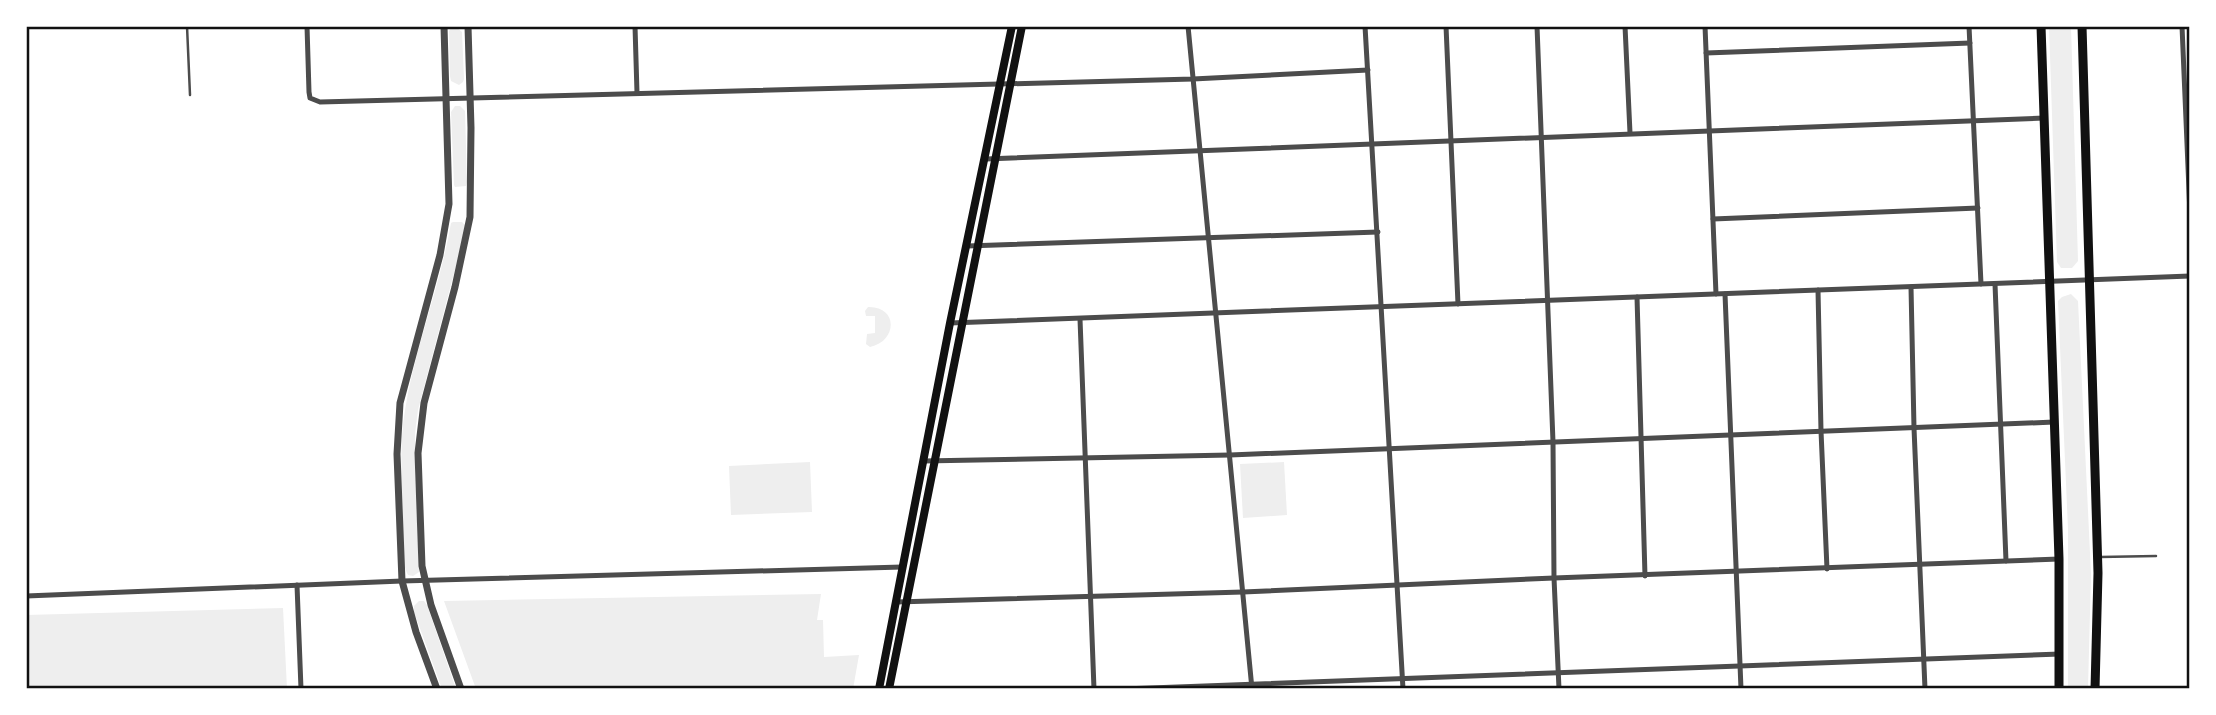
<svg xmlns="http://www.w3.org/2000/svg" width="2216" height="715" viewBox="0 0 2216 715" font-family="'IBM Plex Sans',sans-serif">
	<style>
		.green { fill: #eee }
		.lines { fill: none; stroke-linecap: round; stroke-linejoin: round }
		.service { stroke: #4c4c4c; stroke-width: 2.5 }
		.minor { stroke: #4c4c4c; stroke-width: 5 }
		.tertiary { stroke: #4c4c4c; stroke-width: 7 }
		.secondary { stroke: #111; stroke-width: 8 }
		.primary { stroke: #111; stroke-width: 9 }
		.neatline { fill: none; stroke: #111; stroke-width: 2.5 }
	</style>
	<rect width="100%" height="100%" fill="#fff"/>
	<!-- green -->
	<g class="green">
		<path d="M2049,26H2071L2078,261L2072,268H2061L2057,262Z"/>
		<path d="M456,27L462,32L464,79L463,82L459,85L451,81L450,76L449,31L451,28Z"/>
		<path d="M455,106H460L465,111L467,182L466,186L455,187L454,185L451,112Z"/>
		<path d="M453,222H462L465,225L458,258L418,410L415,434V472L419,572L413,576L408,575C400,560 403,534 403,517C402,481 399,445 405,410C415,347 440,287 451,223Z"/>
		<path d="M2071,294L2078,301L2091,574L2088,689H2068V529L2058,301L2062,297Z"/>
		<path d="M868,307C898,306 898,341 870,347L866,344L867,334L875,333V316H866L865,311Z"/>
		<path d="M810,462L812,512L731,515L729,466Z"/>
		<path d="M1284,462L1287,515L1243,518L1240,464Z"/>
		<path d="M821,594L817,620H823L824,657L859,655L853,689H476L444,601Z"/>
		<path d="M419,601H424L427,605L456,689H442L414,612V606Z"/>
		<path d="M283,608L287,689H26V615Z"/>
	</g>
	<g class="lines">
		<!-- service -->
		<g class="service">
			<path d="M187,26L190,95"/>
			<path d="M2100,557L2156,556"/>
		</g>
		<!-- minor -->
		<g class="minor">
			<path d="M307,26L309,92L310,98L320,102L1193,79L1368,70"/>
			<path d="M635,26L637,93"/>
			<path d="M1188,26L1252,689"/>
			<path d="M1365,26L1403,689"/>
			<path d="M1446,26L1458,304"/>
			<path d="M1537,26L1553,442L1554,578L1559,689"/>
			<path d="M1625,26L1630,133"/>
			<path d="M1705,26L1716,294"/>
			<path d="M1969,26L1981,284"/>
			<path d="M2182,26L2190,214"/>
			<path d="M1706,53L1970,43"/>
			<path d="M986,159L2044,118"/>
			<path d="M1713,219L1978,208"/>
			<path d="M967,246L1378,232"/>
			<path d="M1995,284L2006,561"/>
			<path d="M1911,287L1914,428L1925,689"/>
			<path d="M1818,290L1821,431L1827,569"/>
			<path d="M1725,294L1741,689"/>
			<path d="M1637,297L1645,576"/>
			<path d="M1080,319L1094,689"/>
			<path d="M950,323L2190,276"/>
			<path d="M923,461L1230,455L2054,422"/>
			<path d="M297,585L301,689"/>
			<path d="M26,596L402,581L902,567"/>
			<path d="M896,602L1243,592L1554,578L2059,559"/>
			<path d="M1123,689L2060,654"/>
		</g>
		<!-- tertiary -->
		<g class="tertiary">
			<path d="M437,689L416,632L402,581L397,454L400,403L440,255L449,204L444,26"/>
			<path d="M461,689L431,605L422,566L418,453L424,403L455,287L470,217L471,128L468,26"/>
		</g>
		<!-- secondary -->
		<g class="secondary">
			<path d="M879,689L950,323L1012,26"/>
			<path d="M889,689L1022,26"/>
		</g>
		<!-- primary -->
		<g class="primary">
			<path d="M2041,26L2059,559V689"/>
			<path d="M2082,26L2098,573L2095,689"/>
		</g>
	</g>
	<!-- border -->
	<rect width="2216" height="715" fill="none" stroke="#ffffff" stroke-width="56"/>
	<rect x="28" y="28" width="2160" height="659" class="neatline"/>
</svg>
